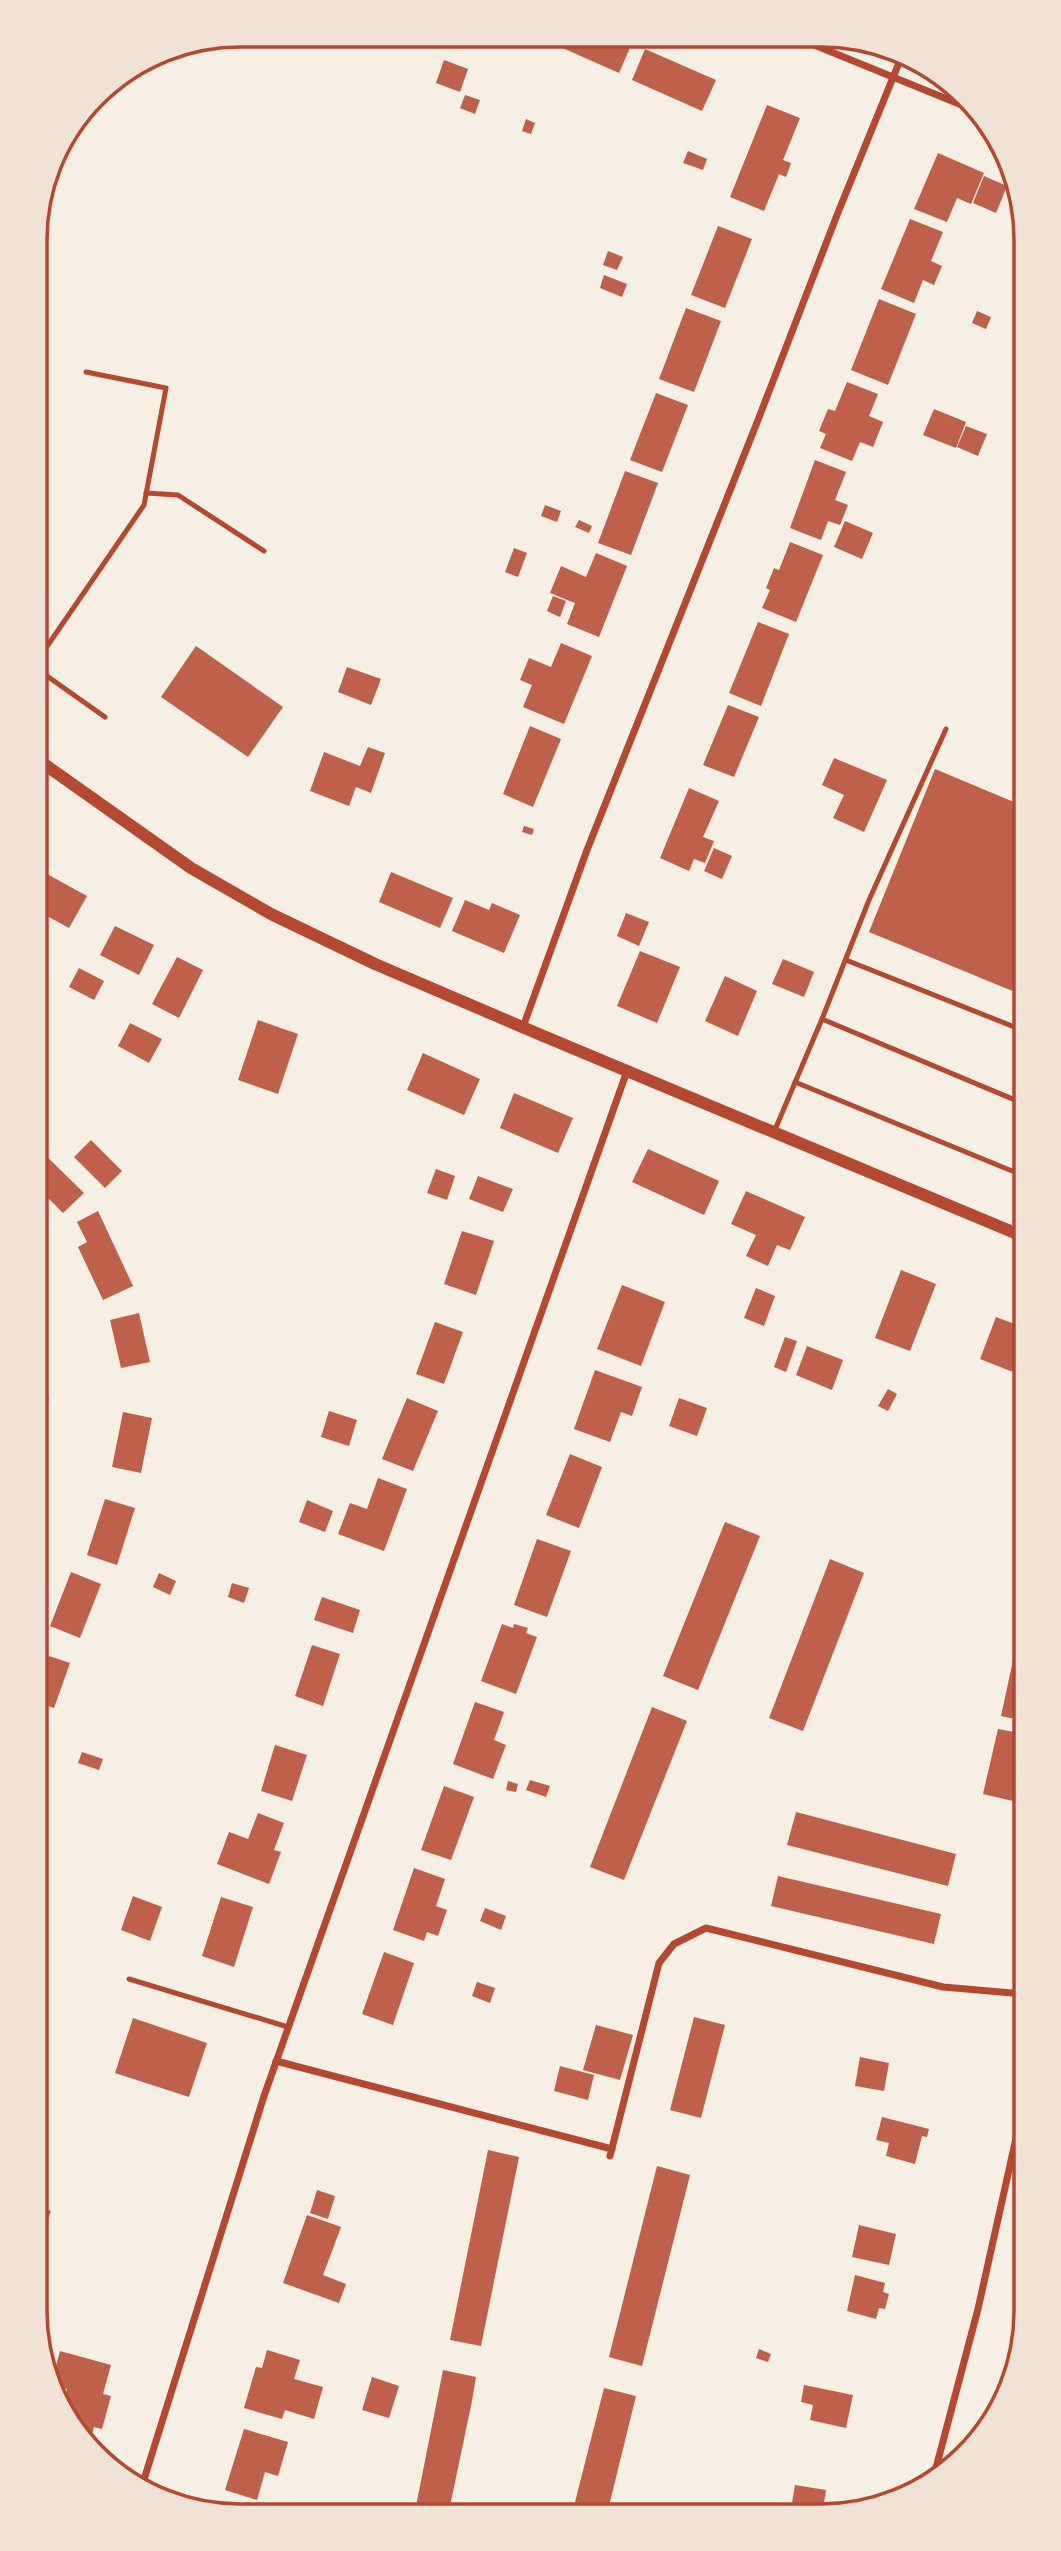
<svg xmlns="http://www.w3.org/2000/svg" width="1061" height="2551" viewBox="0 0 1061 2551" font-family="Raleway,sans-serif">
	<style>
		.building { fill: #bf614a }
		.lines { fill: none; stroke-linecap: round; stroke-linejoin: round }
		.service { stroke: #b5482f; stroke-width: 5 }
		.minor { stroke: #b5482f; stroke-width: 7 }
		.tertiary { stroke: #b5482f; stroke-width: 12 }
		.rim { fill: none; stroke: #b5482f; stroke-width: 3.5 }
	</style>
	<rect width="100%" height="100%" fill="#f6efe4"/>
	<!-- building -->
	<g class="building">
		<path d="M551,37H619L632,43L619,73L549,42Z"/>
		<path d="M645,49L716,80L702,111L632,80Z"/>
		<path d="M444,60L468,69L460,92L436,83Z"/>
		<path d="M465,95L480,100L475,114L460,108Z"/>
		<path d="M767,105L800,118L783,160L791,163L786,177L779,174L764,211L730,197Z"/>
		<path d="M526,119L535,123L531,134L522,131Z"/>
		<path d="M688,151L707,159L703,170L683,163Z"/>
		<path d="M938,153L984,173L971,204L957,198L947,222L914,209Z"/>
		<path d="M984,176L1007,186L996,213L973,203Z"/>
		<path d="M910,219L943,232L931,261L942,266L934,285L923,280L914,303L881,289Z"/>
		<path d="M718,226L752,239L725,308L691,295Z"/>
		<path d="M608,251L623,257L617,270L603,265Z"/>
		<path d="M604,275L627,284L622,297L600,288Z"/>
		<path d="M879,299L916,314L888,385L851,370Z"/>
		<path d="M686,308L721,321L694,392L659,379Z"/>
		<path d="M977,311L991,317L986,329L972,323Z"/>
		<path d="M847,382L878,394L869,416L883,422L873,447L860,442L852,461L820,448L826,434L819,431L828,409L835,411Z"/>
		<path d="M656,393L688,405L662,472L630,460Z"/>
		<path d="M934,409L966,422L956,448L923,435Z"/>
		<path d="M966,426L987,434L978,456L957,447Z"/>
		<path d="M815,460L846,472L835,500L848,505L840,525L828,521L821,540L790,528Z"/>
		<path d="M625,471L658,483L631,555L598,543Z"/>
		<path d="M545,505L561,511L557,522L541,516Z"/>
		<path d="M579,520L592,526L589,533L575,527Z"/>
		<path d="M845,521L873,533L862,559L834,547Z"/>
		<path d="M790,542L823,555L796,622L762,608L770,590L766,588L774,568L779,570Z"/>
		<path d="M514,548L527,553L518,577L505,572Z"/>
		<path d="M596,553L627,566L599,637L567,624L575,603L550,593L561,566L586,577Z"/>
		<path d="M553,596L566,601L560,617L547,611Z"/>
		<path d="M758,622L789,634L761,706L729,693Z"/>
		<path d="M561,643L592,656L564,724L523,707L532,685L520,680L529,658L551,667Z"/>
		<path d="M196,646L283,707L248,757L161,697Z"/>
		<path d="M347,667L381,679L371,705L338,692Z"/>
		<path d="M728,705L759,717L734,777L703,765Z"/>
		<path d="M530,726L561,739L533,807L503,794Z"/>
		<path d="M368,747L385,753L371,793L356,787L349,806L310,791L324,752L360,766Z"/>
		<path d="M834,758L887,780L864,832L833,818L844,795L822,785Z"/>
		<path d="M935,769L1021,805L1020,994L869,932Z"/>
		<path d="M689,788L719,801L703,837L714,841L705,863L694,859L689,871L660,858Z"/>
		<path d="M524,826L534,829L532,835L522,832Z"/>
		<path d="M714,848L732,856L722,879L704,871Z"/>
		<path d="M391,872L453,898L440,928L379,902Z"/>
		<path d="M47,874L87,896L69,928L38,911L37,891Z"/>
		<path d="M465,900L489,910L492,903L520,915L504,953L452,931Z"/>
		<path d="M626,913L649,922L639,946L617,936Z"/>
		<path d="M115,926L154,945L139,975L100,955Z"/>
		<path d="M640,951L680,967L657,1023L617,1006Z"/>
		<path d="M177,957L203,970L179,1018L152,1004Z"/>
		<path d="M783,959L814,972L804,997L772,984Z"/>
		<path d="M79,968L104,981L94,1000L69,987Z"/>
		<path d="M725,976L757,991L738,1036L705,1021Z"/>
		<path d="M258,1020L298,1034L278,1094L238,1080Z"/>
		<path d="M130,1023L162,1039L149,1063L118,1046Z"/>
		<path d="M423,1053L480,1079L464,1115L407,1090Z"/>
		<path d="M514,1093L573,1118L558,1153L500,1128Z"/>
		<path d="M91,1140L122,1171L105,1188L74,1157Z"/>
		<path d="M648,1149L719,1181L704,1215L632,1182Z"/>
		<path d="M40,1150L84,1193L63,1213L38,1188Z"/>
		<path d="M436,1169L455,1176L447,1200L427,1193Z"/>
		<path d="M478,1176L513,1189L503,1212L469,1199Z"/>
		<path d="M746,1191L805,1217L790,1250L777,1245L768,1266L746,1256L756,1235L731,1224Z"/>
		<path d="M98,1211L133,1286L103,1300L78,1247L87,1242L77,1222Z"/>
		<path d="M462,1231L494,1241L476,1295L444,1284Z"/>
		<path d="M901,1270L936,1284L910,1351L875,1338Z"/>
		<path d="M622,1285L665,1302L641,1366L597,1349Z"/>
		<path d="M756,1288L775,1296L764,1326L744,1318Z"/>
		<path d="M139,1313L150,1362L121,1368L110,1320Z"/>
		<path d="M996,1317L1023,1327V1347L1013,1372L980,1359Z"/>
		<path d="M435,1322L463,1332L444,1384L416,1374Z"/>
		<path d="M785,1337L797,1341L786,1372L774,1367Z"/>
		<path d="M807,1346L843,1360L832,1390L796,1375Z"/>
		<path d="M595,1370L642,1387L632,1416L621,1412L610,1442L574,1429Z"/>
		<path d="M888,1389L897,1394L888,1411L878,1406Z"/>
		<path d="M407,1398L438,1411L413,1471L382,1459Z"/>
		<path d="M679,1398L707,1408L697,1436L669,1426Z"/>
		<path d="M329,1411L357,1420L349,1446L321,1437Z"/>
		<path d="M123,1412L152,1418L141,1473L112,1467Z"/>
		<path d="M570,1454L602,1467L579,1528L546,1515Z"/>
		<path d="M378,1478L407,1489L384,1551L338,1534L350,1503L367,1509Z"/>
		<path d="M105,1499L135,1508L117,1565L87,1555Z"/>
		<path d="M307,1500L333,1511L325,1532L299,1522Z"/>
		<path d="M725,1522L760,1536L698,1690L663,1676Z"/>
		<path d="M537,1539L571,1551L547,1617L514,1605Z"/>
		<path d="M830,1559L864,1573L803,1731L769,1718Z"/>
		<path d="M71,1572L101,1584L80,1638L50,1626Z"/>
		<path d="M159,1573L176,1581L170,1595L153,1587Z"/>
		<path d="M232,1583L249,1588L244,1603L228,1597Z"/>
		<path d="M322,1597L360,1610L353,1633L314,1620Z"/>
		<path d="M502,1624L513,1628L514,1624L528,1628L526,1633L537,1637L516,1694L481,1681Z"/>
		<path d="M312,1645L340,1654L323,1706L295,1696Z"/>
		<path d="M1015,1651L1024,1653V1721L1001,1716Z"/>
		<path d="M40,1653L70,1663L54,1708L40,1703Z"/>
		<path d="M475,1702L504,1712L494,1740L506,1745L493,1779L453,1764Z"/>
		<path d="M652,1707L687,1721L624,1880L590,1867Z"/>
		<path d="M998,1729L1024,1734V1790L1021,1803L983,1794Z"/>
		<path d="M275,1745L307,1755L292,1801L261,1791Z"/>
		<path d="M82,1752L103,1759L99,1770L78,1763Z"/>
		<path d="M530,1780L550,1786L546,1797L526,1790Z"/>
		<path d="M508,1781L518,1784L516,1792L506,1790Z"/>
		<path d="M444,1786L474,1797L451,1860L421,1850Z"/>
		<path d="M796,1812L956,1854L948,1886L787,1845Z"/>
		<path d="M258,1813L284,1823L274,1850L281,1852L269,1884L217,1864L229,1832L248,1839Z"/>
		<path d="M414,1868L445,1879L436,1906L447,1910L438,1936L427,1932L424,1941L393,1930Z"/>
		<path d="M778,1876L941,1914L934,1944L771,1906Z"/>
		<path d="M133,1896L162,1907L150,1941L121,1930Z"/>
		<path d="M221,1897L253,1907L234,1967L202,1956Z"/>
		<path d="M485,1908L506,1916L501,1930L480,1921Z"/>
		<path d="M384,1952L414,1963L393,2025L362,2014Z"/>
		<path d="M477,1982L495,1988L490,2003L472,1996Z"/>
		<path d="M694,2017L725,2025L701,2118L670,2110Z"/>
		<path d="M133,2018L207,2043L189,2097L115,2073Z"/>
		<path d="M596,2025L633,2035L620,2080L583,2070Z"/>
		<path d="M860,2057L889,2063L884,2091L855,2086Z"/>
		<path d="M560,2066L594,2075L588,2100L554,2091Z"/>
		<path d="M882,2117L929,2129L927,2137L922,2136L915,2164L886,2156L889,2143L876,2140Z"/>
		<path d="M488,2150L519,2157L481,2346L450,2340Z"/>
		<path d="M657,2166L690,2175L642,2366L609,2357Z"/>
		<path d="M317,2190L335,2196L328,2219L310,2213Z"/>
		<path d="M41,2207L51,2211L44,2229L41,2228Z"/>
		<path d="M307,2215L341,2227L323,2275L346,2284L339,2303L283,2283Z"/>
		<path d="M859,2225L896,2234L889,2265L852,2257Z"/>
		<path d="M855,2275L885,2283L883,2292L889,2294L885,2309L879,2308L876,2319L847,2311Z"/>
		<path d="M759,2349L771,2354L768,2362L756,2358Z"/>
		<path d="M267,2350L300,2360L294,2379L323,2387L314,2419L285,2410L282,2419L244,2408L256,2367L262,2368Z"/>
		<path d="M60,2351L111,2365L103,2394L111,2396L102,2429L94,2427L90,2443L87,2442L64,2401L67,2389L55,2386L52,2380Z"/>
		<path d="M443,2370L476,2377L472,2401L449,2511H415Z"/>
		<path d="M372,2377L399,2386L389,2418L362,2410Z"/>
		<path d="M804,2385L853,2395L846,2428L810,2420L813,2405L801,2402Z"/>
		<path d="M604,2388L636,2396L608,2510H573Z"/>
		<path d="M244,2429L288,2442L278,2476L265,2472L257,2500L225,2490Z"/>
		<path d="M795,2485L826,2490L823,2509H791Z"/>
	</g>
	<g class="lines">
		<!-- service -->
		<g class="service">
			<path d="M146,493L178,495L264,551"/>
			<path d="M37,661L144,505L166,388L86,372"/>
			<path d="M37,669L105,717"/>
			<path d="M846,960L1022,1030"/>
			<path d="M822,1019L1022,1103"/>
			<path d="M795,1082L1022,1175"/>
			<path d="M774,1132L822,1019L869,900L946,729"/>
			<path d="M129,1979L288,2027"/>
		</g>
		<!-- minor -->
		<g class="minor">
			<path d="M797,38L974,110"/>
			<path d="M523,1027L587,850L758,420L837,215L903,53"/>
			<path d="M39,1338L45,1400L39,1437"/>
			<path d="M276,2061L612,2149"/>
			<path d="M610,2156L659,1963L674,1944L706,1928L943,1987L1025,1994"/>
			<path d="M932,2483L978,2309L1025,2098"/>
			<path d="M141,2489L264,2096L627,1071"/>
		</g>
		<!-- tertiary -->
		<path class="tertiary" d="M37,759L191,868L271,914L375,964L541,1035L1022,1236"/>
	</g>
	<!-- crop -->
	<path d="M0 0H1061V2551H0ZM240 47H821A193 193 0 0 1 1014 240V2311A193 193 0 0 1 821 2504H240A193 193 0 0 1 47 2311V240A193 193 0 0 1 240 47Z" fill="#f1e2d6" fill-rule="evenodd"/>
	<path class="rim" d="M240 47H821A193 193 0 0 1 1014 240V2311A193 193 0 0 1 821 2504H240A193 193 0 0 1 47 2311V240A193 193 0 0 1 240 47Z"/>
</svg>
